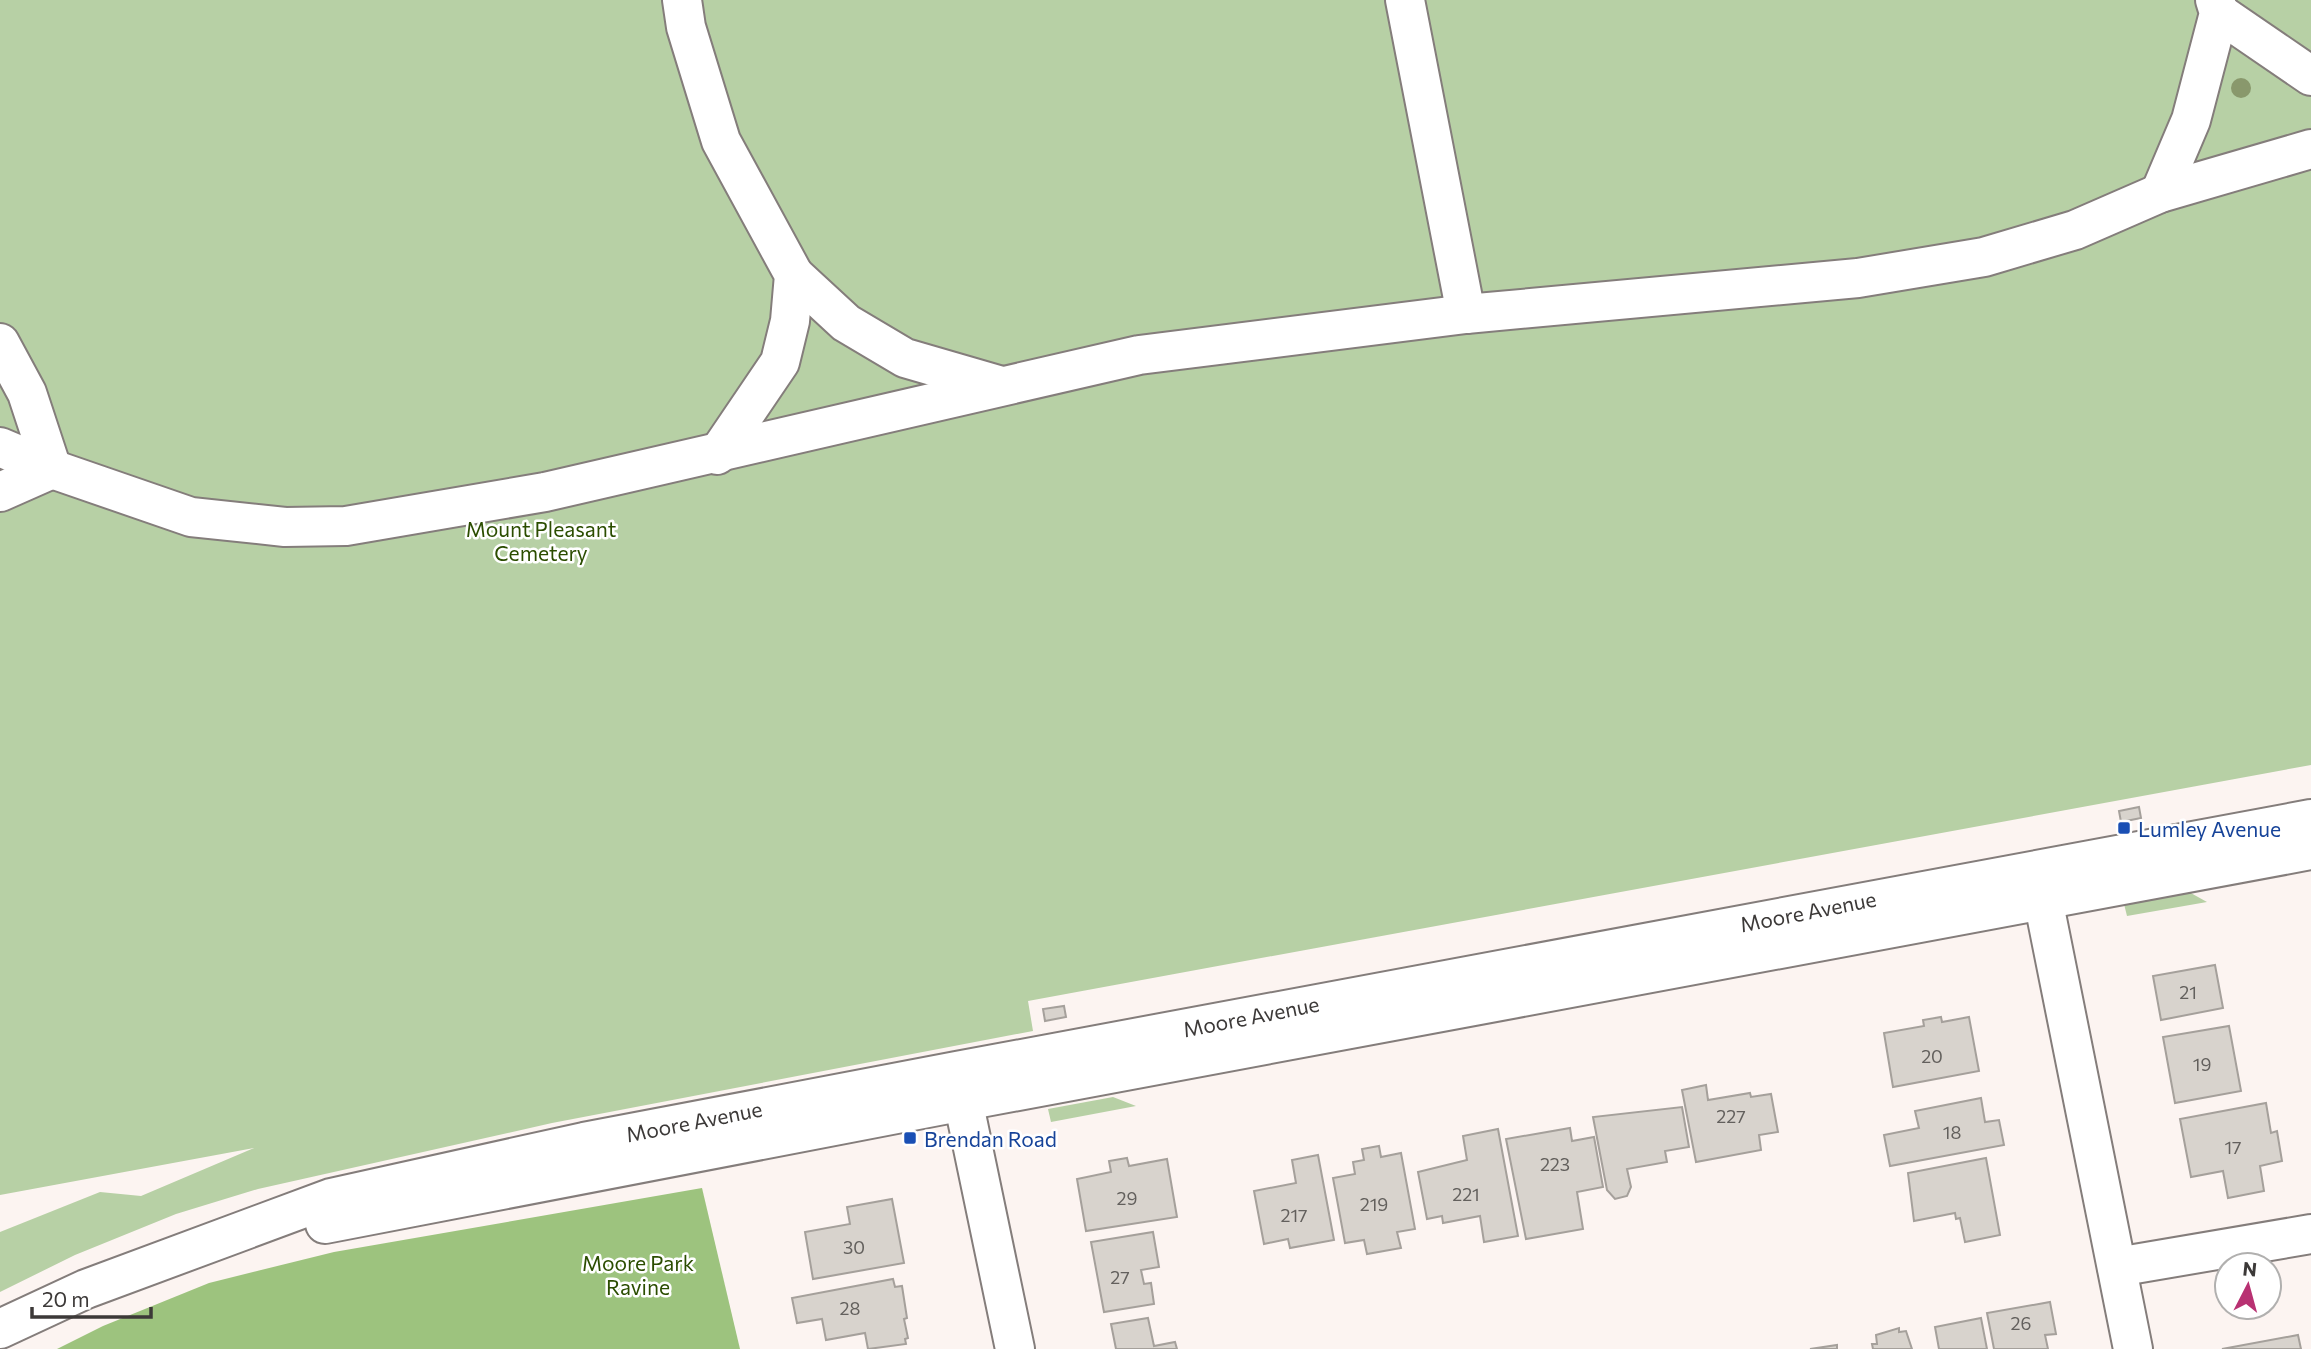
<svg xmlns="http://www.w3.org/2000/svg" width="2311" height="1349" viewBox="0 0 2311 1349" font-family="Commissioner,sans-serif">
	<style>
		.green { fill: #b7d0a5 }
		.forest { fill: #9dc37e }
		.building { fill: #d8d3cd; stroke: #a5a09b; stroke-width: 2 }
		.lines { fill: none; stroke-linecap: round; stroke-linejoin: round }
		.minor-casing { stroke: #847d7b; stroke-width: 42 }
		.minor { stroke: #fff; stroke-width: 38 }
		.tree { fill: #89986c }
		.transit-dot { fill: #1a4fb4; stroke: #fff; stroke-width: 2.5 }
		.labels { text-anchor: middle; dominant-baseline: central; stroke-width: 5; stroke-linejoin: round; paint-order: stroke }
		.number-label { font-size: 18px; fill: #63605d }
		.park-label { font-size: 21px; fill: #2b4d00; stroke: #fff }
		.transit-label { font-size: 21px; fill: #164399; stroke: #fff; text-anchor: start }
		.street-label { font-size: 21px; fill: #3c3938; stroke: #fff }
	</style>
	<rect width="100%" height="100%" fill="#fcf4f1"/>
	<!-- green -->
	<g class="green">
		<path d="M0,0H2311V765L1028,1001L1033,1031L552,1123L258,1189L176,1214L75,1255L0,1292V1232L100,1192L141,1196L254,1148L0,1195Z"/>
		<path d="M2189,892L2207,902L2127,916L2124,904Z"/>
		<path d="M1113,1097L1136,1106L1051,1122L1048,1109Z"/>
	</g>
	<!-- forest -->
	<path class="forest" d="M702,1188L740,1349H57L103,1326L209,1283L334,1252Z"/>
	<!-- building -->
	<g class="building">
		<path d="M2139,807L2141,818L2121,822L2119,811Z"/>
		<path d="M2215,965L2223,1008L2161,1020L2153,976Z"/>
		<path d="M1064,1006L1066,1017L1045,1021L1043,1009Z"/>
		<path d="M1941,1017L1942,1022L1969,1017L1979,1071L1893,1087L1884,1033L1924,1026L1923,1020Z"/>
		<path d="M2229,1026L2241,1091L2175,1103L2163,1037Z"/>
		<path d="M1706,1085L1708,1100L1750,1093L1751,1097L1771,1094L1778,1132L1759,1135L1761,1150L1696,1162L1682,1090Z"/>
		<path d="M1981,1098L1985,1122L1999,1120L2004,1145L1890,1166L1884,1135L1919,1128L1915,1111Z"/>
		<path d="M2266,1103L2271,1133L2277,1131L2282,1161L2260,1166L2264,1191L2228,1198L2223,1171L2191,1177L2180,1119Z"/>
		<path d="M1682,1107L1689,1147L1665,1151L1667,1162L1627,1169L1631,1187L1627,1196L1615,1199L1607,1190L1593,1117Z"/>
		<path d="M1570,1128L1572,1141L1594,1137L1603,1187L1577,1192L1583,1229L1526,1239L1506,1139Z"/>
		<path d="M1498,1129L1518,1236L1484,1242L1480,1216L1443,1223L1442,1216L1427,1219L1418,1172L1467,1160L1463,1136Z"/>
		<path d="M1379,1146L1381,1157L1401,1153L1415,1229L1397,1232L1401,1248L1367,1254L1364,1240L1345,1243L1333,1178L1355,1174L1353,1162L1364,1160L1362,1149Z"/>
		<path d="M1318,1155L1334,1240L1290,1248L1288,1239L1264,1244L1254,1191L1296,1183L1292,1160Z"/>
		<path d="M1127,1158L1129,1166L1167,1159L1177,1217L1086,1231L1077,1179L1111,1172L1109,1161Z"/>
		<path d="M1986,1158L2000,1235L1965,1242L1960,1218L1956,1219L1955,1213L1914,1221L1908,1173Z"/>
		<path d="M892,1199L904,1263L813,1279L805,1232L850,1224L847,1207Z"/>
		<path d="M1153,1232L1159,1267L1141,1270L1144,1284L1151,1283L1154,1304L1104,1312L1091,1242Z"/>
		<path d="M893,1279L895,1287L902,1286L907,1318L904,1319L908,1338L905,1339L906,1344L868,1349L865,1333L826,1340L822,1319L797,1323L792,1298Z"/>
		<path d="M2050,1302L2056,1334L2045,1335L2048,1349H1994L1987,1313Z"/>
		<path d="M1148,1318L1154,1346L1175,1342L1177,1349H1116L1111,1324Z"/>
		<path d="M1981,1318L1987,1349H1939L1935,1327Z"/>
		<path d="M1899,1328V1332L1906,1331L1912,1349H1873L1872,1344H1877L1876,1335Z"/>
		<path d="M2298,1335L2301,1349H2222Z"/>
		<path d="M1837,1345V1349H1810Z"/>
	</g>
	<g class="lines">
		<defs>
			<g id="minor">
				<path d="M682,0L686,27L721,141L794,275L790,321L780,362L717,455"/>
				<path d="M1405,0L1466,314"/>
				<path d="M2219,13L2311,76"/>
				<path d="M2160,193L2191,120L2219,13L2215,0"/>
				<path d="M794,275L846,323L905,358L998,385"/>
				<path d="M0,343L27,393L52,469"/>
				<path d="M0,447L52,469L191,517L285,527L346,526L545,492L1139,355L1466,314L1858,278L1984,257L2075,230L2160,193L2311,149"/>
				<path d="M0,492L52,469"/>
				<path d="M2038,874L2133,1349"/>
				<path d="M958,1076L1015,1349"/>
				<path d="M325,1224L964,1101L2311,850"/>
				<path d="M2117,1267L2311,1234"/>
				<path d="M0,1329L86,1289L331,1198L584,1142L957,1071L2311,819"/>
			</g>
		</defs>
		<!-- minor casing -->
		<use href="#minor" class="minor-casing"/>
		<!-- minor -->
		<use href="#minor" class="minor"/>
	</g>
	<!-- trees -->
	<circle class="tree" cx="2241" cy="88" r="10"/>
	<!-- markers -->
	<g class="transit-dot">
		<rect x="2117" y="821" width="14" height="14" rx="3.5"/>
		<rect x="903" y="1131" width="14" height="14" rx="3.5"/>
	</g>
	<g class="labels">
		<!-- number labels -->
		<g class="number-label">
			<text x="2188" y="992">21</text>
			<text x="1932" y="1056">20</text>
			<text x="2202" y="1064">19</text>
			<text x="1731" y="1116">227</text>
			<text x="1952" y="1132">18</text>
			<text x="2233" y="1147">17</text>
			<text x="1555" y="1164">223</text>
			<text x="1466" y="1194">221</text>
			<text x="1127" y="1198">29</text>
			<text x="1374" y="1204">219</text>
			<text x="1294" y="1215">217</text>
			<text x="854" y="1247">30</text>
			<text x="1120" y="1277">27</text>
			<text x="850" y="1308">28</text>
			<text x="2021" y="1323">26</text>
		</g>
		<!-- park labels -->
		<g class="park-label">
			<text x="541" y="528">Mount Pleasant<tspan x="541" dy="24">Cemetery</tspan></text>
			<text x="638" y="1262">Moore Park<tspan x="638" dy="24">Ravine</tspan></text>
		</g>
		<!-- transit labels -->
		<g class="transit-label">
			<text x="2138" y="828">Lumley Avenue</text>
			<text x="924" y="1138">Brendan Road</text>
		</g>
		<!-- street labels -->
		<g class="street-label">
			<text transform="translate(1808 911) rotate(-11)">Moore Avenue</text>
			<text transform="translate(1251 1016) rotate(-11)">Moore Avenue</text>
			<text transform="translate(694 1121) rotate(-11)">Moore Avenue</text>
		</g>
	</g>
	<!-- north arrow -->
	<g transform="translate(2248 1286) rotate(6)"><circle r="33" fill="#ffffff" stroke="#b1b0af" stroke-width="2"/>
	<path d="M0-5L12 26L0 18L-12 26Z" fill="#b83172"/>
	<text y="-10" font-size="19" font-weight="bold" text-anchor="middle" fill="#3c3938">N</text>
	</g>
	<!-- scale -->
	<path d="M32 1307v10h119v-10" fill="none" stroke="#3c3938" stroke-width="3.5"/>
	<text x="42" y="1307" font-size="21" fill="#3c3938" stroke="#ffffff" stroke-width="5" paint-order="stroke">20 m</text>
</svg>
